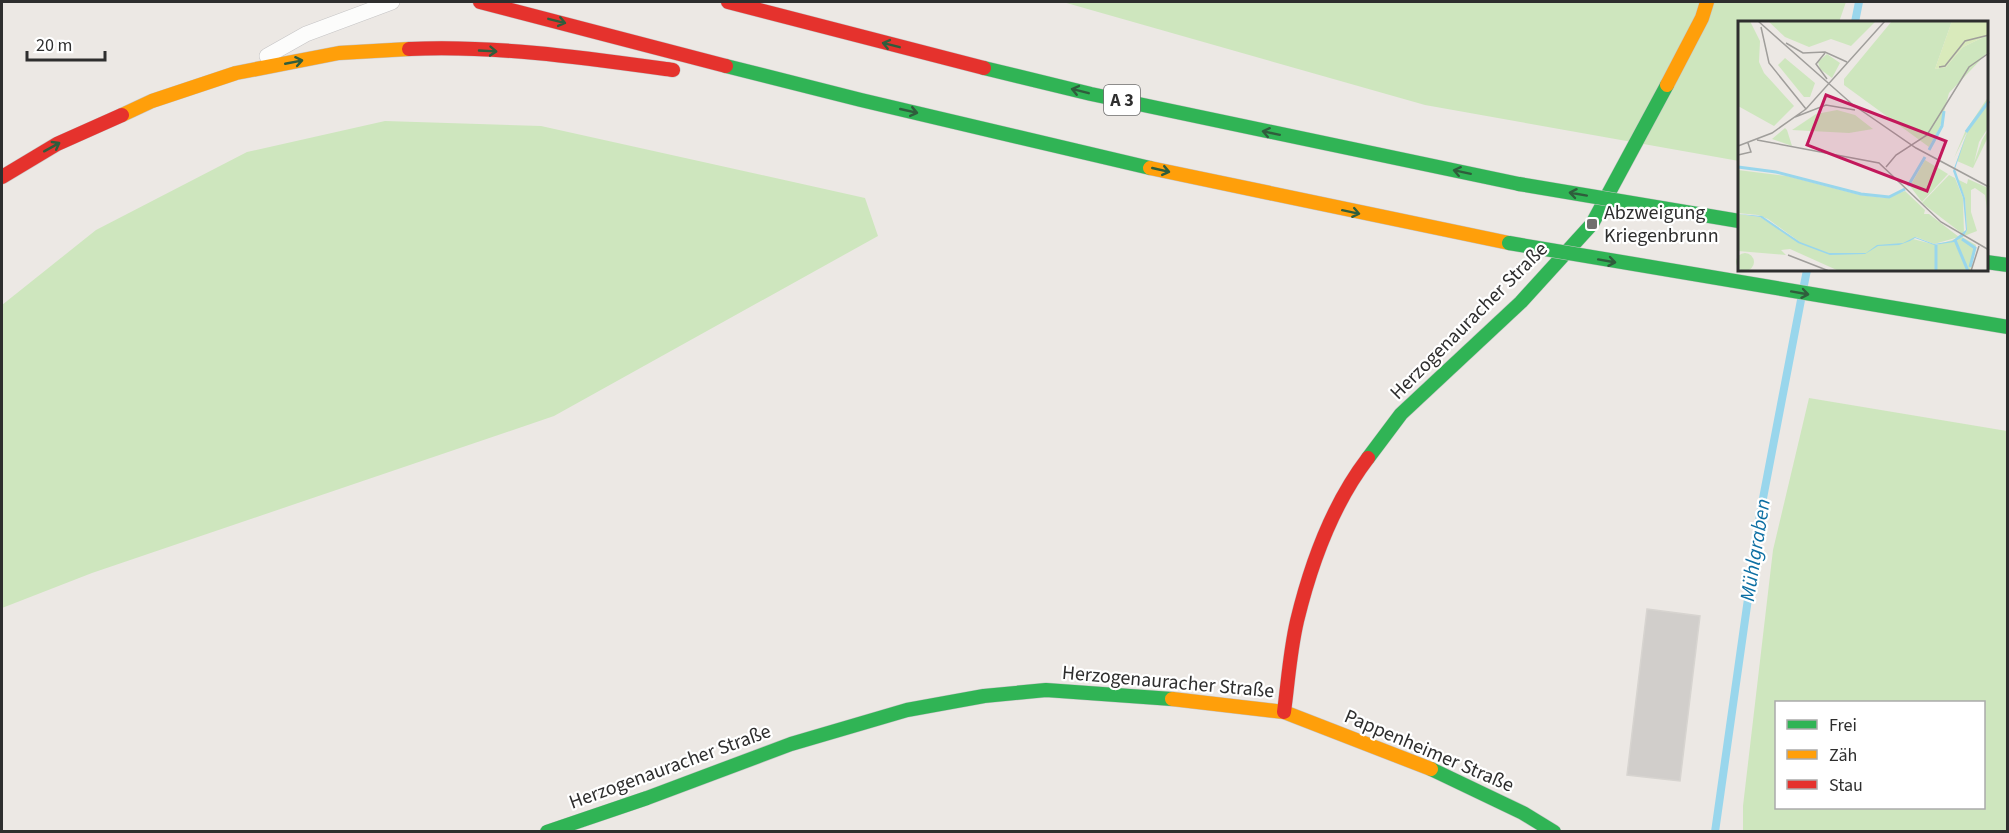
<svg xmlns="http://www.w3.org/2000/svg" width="2009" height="833" viewBox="0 0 2009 833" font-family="'Source Sans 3',sans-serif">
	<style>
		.green { fill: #cee6be; fill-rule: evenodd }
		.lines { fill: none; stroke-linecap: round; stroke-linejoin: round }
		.stream { stroke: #99d6ec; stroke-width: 8 }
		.building { fill: #d1cecb; stroke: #d7d4d0; stroke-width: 1.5 }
		.lane-casing { stroke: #c5c4c5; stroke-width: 16 }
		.fast-casing { stroke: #c5c4c5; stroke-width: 15 }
		.slow-casing { stroke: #c5c4c5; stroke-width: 15 }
		.jam-casing { stroke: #c5c4c5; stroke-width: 15 }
		.lane { stroke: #fcfcfb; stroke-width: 15 }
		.fast { stroke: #30b455; stroke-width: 14 }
		.slow { stroke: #ff9f0a; stroke-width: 14 }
		.jam { stroke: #e5322d; stroke-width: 14 }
		.fast-bridge-casing { stroke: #c6c5c4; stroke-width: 15; stroke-linecap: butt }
		.fast-bridge { stroke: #30b455; stroke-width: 14 }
		.oneway { stroke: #2f5d3c }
		.poi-dot { fill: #706f6e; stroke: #fff; stroke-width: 2 }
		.labels { text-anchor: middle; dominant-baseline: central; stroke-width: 4.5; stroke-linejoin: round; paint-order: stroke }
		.shield { fill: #fff; stroke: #6d6d6d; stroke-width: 1.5 }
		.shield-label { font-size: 18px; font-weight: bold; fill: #2e2e2e }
		.poi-label { font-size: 20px; fill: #2e2e2e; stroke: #fff; text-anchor: start }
		.street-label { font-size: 20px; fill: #2e2e2e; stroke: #fff }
		.water-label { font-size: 21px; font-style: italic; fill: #0d6fa3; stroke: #fff }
		.inset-river { fill: none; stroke: #99d6ec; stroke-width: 3 }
		.inset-road { fill: none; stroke: #a09e9b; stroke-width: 1.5 }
		.view { fill: #c2185b; fill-opacity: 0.15; stroke: #c2185b; stroke-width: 3 }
		.inset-edge { fill: none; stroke: #2e2e2e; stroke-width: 3 }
	</style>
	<rect width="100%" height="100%" fill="#ece8e4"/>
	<!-- green -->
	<g class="green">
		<path d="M1063,2H1846L1839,22H1739V161L1425,105Z"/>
		<path d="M385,121L541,126L865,198L878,236L554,416L92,573L2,608V305L96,230L247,152Z"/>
		<path d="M1809,398L2007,431V831H1743V806L1773,550ZM1776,702H1984V808H1776Z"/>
	</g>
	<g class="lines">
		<!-- stream -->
		<g class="stream">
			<path d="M1855,22L1859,2"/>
			<path d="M1804,285L1807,270"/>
			<path d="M1715,832L1760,514L1801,300"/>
		</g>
	</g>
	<!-- building -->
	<path class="building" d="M1647,609L1700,616L1680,781L1627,775Z"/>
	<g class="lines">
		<defs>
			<path id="lane" d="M267,56L306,34L392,2"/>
			<g id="fast">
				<path d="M726,66L861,100L1150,168"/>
				<path d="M984,68L1091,94L1519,184"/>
				<path d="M1986,262L2008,265"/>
				<path d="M1368,458L1401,414L1521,302L1592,224L1667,85"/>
				<path d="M1431,769L1523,813L1554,832"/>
				<path d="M547,832L647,798L791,744L907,710L984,696L1046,690L1172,699"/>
			</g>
			<g id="slow">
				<path d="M1667,85L1702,18L1707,2"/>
				<path d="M122,115L152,101L236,73L339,53L409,49"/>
				<path d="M1150,168L1509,243"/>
				<path d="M1172,699L1284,712L1431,769"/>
			</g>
			<g id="jam">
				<path d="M480,2L726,66"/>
				<path d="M728,2L984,68"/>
				<path d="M409,49C497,45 586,58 673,70"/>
				<path d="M2,177L57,144L122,115"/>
				<path d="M1284,712C1288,682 1290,651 1297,621C1311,563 1332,505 1368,458"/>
			</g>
		</defs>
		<!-- lane casing -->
		<use href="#lane" class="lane-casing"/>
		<!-- fast casing -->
		<use href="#fast" class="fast-casing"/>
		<!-- slow casing -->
		<use href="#slow" class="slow-casing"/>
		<!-- jam casing -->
		<use href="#jam" class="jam-casing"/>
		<!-- lane -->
		<use href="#lane" class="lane"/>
		<!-- fast -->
		<use href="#fast" class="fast"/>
		<!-- slow -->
		<use href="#slow" class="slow"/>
		<!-- jam -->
		<use href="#jam" class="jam"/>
		<defs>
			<g id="fast-bridge">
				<path d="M1519,184L1739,221"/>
				<path d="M1509,243L2008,327"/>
			</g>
		</defs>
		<!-- fast-bridge casing -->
		<use href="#fast-bridge" class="fast-bridge-casing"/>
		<!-- fast-bridge -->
		<use href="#fast-bridge" class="fast-bridge"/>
	</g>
	<!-- one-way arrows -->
	<defs><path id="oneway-shaft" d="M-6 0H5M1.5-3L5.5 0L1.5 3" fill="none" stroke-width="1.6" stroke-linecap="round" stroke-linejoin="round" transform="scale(1.5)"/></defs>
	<g class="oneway">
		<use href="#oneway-shaft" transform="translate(557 21) rotate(14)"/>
		<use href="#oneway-shaft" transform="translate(891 45) rotate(-166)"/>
		<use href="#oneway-shaft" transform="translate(488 51) rotate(3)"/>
		<use href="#oneway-shaft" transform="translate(294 62) rotate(-11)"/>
		<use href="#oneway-shaft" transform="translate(1080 91) rotate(-166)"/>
		<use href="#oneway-shaft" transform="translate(909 111) rotate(13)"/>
		<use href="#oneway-shaft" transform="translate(1271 133) rotate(-168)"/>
		<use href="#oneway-shaft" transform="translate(52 147) rotate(-29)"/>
		<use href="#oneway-shaft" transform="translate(1161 170) rotate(13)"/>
		<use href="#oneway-shaft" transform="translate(1462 172) rotate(-168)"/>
		<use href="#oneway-shaft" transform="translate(1578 194) rotate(-170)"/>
		<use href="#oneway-shaft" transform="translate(1351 212) rotate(12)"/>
		<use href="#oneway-shaft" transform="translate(1607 261) rotate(10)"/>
		<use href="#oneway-shaft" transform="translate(1800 293) rotate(10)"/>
	</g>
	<!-- markers -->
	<rect class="poi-dot" x="1586" y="218" width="12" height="12" rx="3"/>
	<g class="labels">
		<!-- shield labels -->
		<rect class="shield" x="1104" y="85" width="36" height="30" rx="4.5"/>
		<g class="shield-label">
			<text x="1122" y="100">A 3</text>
		</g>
		<!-- poi labels -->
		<g class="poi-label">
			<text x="1604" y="213">Abzweigung<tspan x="1604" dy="23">Kriegenbrunn</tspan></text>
		</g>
		<!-- street labels -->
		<g class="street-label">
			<text transform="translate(1469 321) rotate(-45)">Herzogenauracher Straße</text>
			<text transform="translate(1168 682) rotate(5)">Herzogenauracher Straße</text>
			<text transform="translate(1429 751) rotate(23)">Pappenheimer Straße</text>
			<text transform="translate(670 767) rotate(-20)">Herzogenauracher Straße</text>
		</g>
		<!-- water labels -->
		<g class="water-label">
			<text transform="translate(1755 550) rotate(-81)">Mühlgraben</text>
		</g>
	</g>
	<!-- overview -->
	<g transform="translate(1738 21)">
		<rect width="250" height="250" fill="#ece8e4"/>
		<path d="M0,0H12L22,20L21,41L26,52L56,85L36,105L0,85ZM30,0H138L113,25L93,18L71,26L47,16ZM154,0H214L197,48L208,46L225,26L250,14V31L211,72L202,106L191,126L106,64V58ZM89,33L102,42L94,57L82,48L80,41ZM47,37L77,62L72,76H66L40,44ZM250,76V107L241,121L236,142L244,119L250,109V116L235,147L219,140L230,109L216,137L227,111ZM99,89L117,94L135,108L111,112L54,109L78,93ZM47,107L49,109L54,125L34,118ZM187,139L210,153L184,181L172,165ZM0,149L49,155L122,174L147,177L167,170L187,189L186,193H191L221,216L196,223L178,216L175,218L198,224L224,216L238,224L232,250H101L52,228L43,229L48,234L0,230V193L22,196L62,221L30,198L20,194L0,192ZM211,154L217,157L225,177L226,214L184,182ZM219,158L229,163L230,158L250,167V195L247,174L237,167L233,169V191L239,210L226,215L229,209L227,177ZM-2 241a9 9 0 1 1 18 0a9 9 0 1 1-18 0Z" fill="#cee6be"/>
		<path d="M214,0H250V14L225,26L208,46L197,48Z" fill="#d9eabb"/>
		<path d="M230,109L217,148L227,177L229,209L226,215L216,221L196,224L177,217L172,220L161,224L140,225L127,233L92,234L60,222L22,196L0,193L24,195L62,221L91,232H128L139,224L165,222L177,216L196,223L214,220L228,209L225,177L215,150Z" fill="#99d6ec"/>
		<path class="inset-river" d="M228,111L251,80M191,129L204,105L206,90M0,146L38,151L123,173L151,176L167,168M170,165L187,136M224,218L237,227L232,246M217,219L230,250M198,250V224"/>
		<path class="inset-road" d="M20,0L114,83L178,127L251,166M23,6L31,42L68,88M48,22L65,32L87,31L109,41M87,32L78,43L89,58M201,46L207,45L227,20L251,14M57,96L88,84L117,89M19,119L141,142L203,201L251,229M0,125L34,112L68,88L147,0M0,134L13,131L10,122M148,146L158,134L189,114L231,46L251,32M50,234L91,250M233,250L241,225"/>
		<path class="view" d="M88,74L208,120L189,170L69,124Z"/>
		<rect width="250" height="250" class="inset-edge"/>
	</g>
	<!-- border -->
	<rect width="2009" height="833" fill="none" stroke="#2e2e2e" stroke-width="6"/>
	<!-- legend -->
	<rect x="1775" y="701" width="210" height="108" fill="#ffffff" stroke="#ababab" stroke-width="1.5"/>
	<rect x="1787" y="720" width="30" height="9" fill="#30b455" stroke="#ababab" stroke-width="1.5"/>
	<text x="1829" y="731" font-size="18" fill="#2e2e2e">Frei</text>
	<rect x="1787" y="750" width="30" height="9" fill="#ff9f0a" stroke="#ababab" stroke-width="1.5"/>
	<text x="1829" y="761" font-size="18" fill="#2e2e2e">Zäh</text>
	<rect x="1787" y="780" width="30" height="9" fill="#e5322d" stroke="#ababab" stroke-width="1.5"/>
	<text x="1829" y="791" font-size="18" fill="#2e2e2e">Stau</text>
	<!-- scale -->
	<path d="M27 51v9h78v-9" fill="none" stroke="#2e2e2e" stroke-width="3"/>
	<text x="36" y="51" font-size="18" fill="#2e2e2e" stroke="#ffffff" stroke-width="4.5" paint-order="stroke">20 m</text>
</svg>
